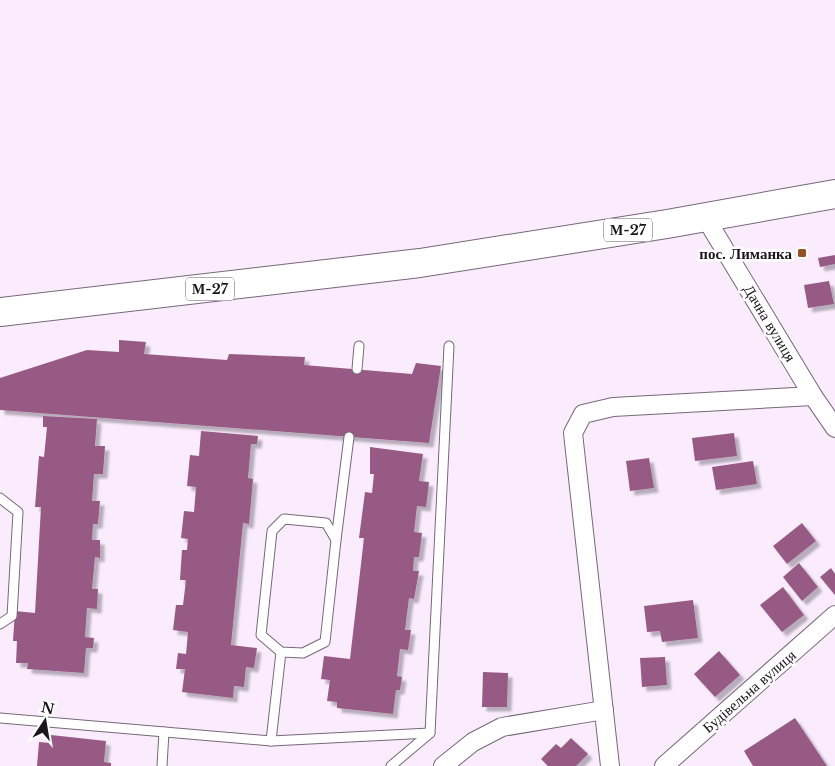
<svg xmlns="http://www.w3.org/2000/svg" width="835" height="766" viewBox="0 0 835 766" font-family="'Libre Baskerville',serif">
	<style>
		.building { fill: #975a84; filter: url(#shadow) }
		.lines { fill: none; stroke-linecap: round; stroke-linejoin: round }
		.lane-casing { stroke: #766879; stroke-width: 11 }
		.street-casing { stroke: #766879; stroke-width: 20 }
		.primary-casing { stroke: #766879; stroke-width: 30 }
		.lane { stroke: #fff; stroke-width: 9 }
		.street { stroke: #fff; stroke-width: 18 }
		.primary { stroke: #fff; stroke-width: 28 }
		.poi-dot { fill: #965322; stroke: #fff; stroke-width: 2 }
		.labels { text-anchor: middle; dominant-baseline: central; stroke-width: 5; stroke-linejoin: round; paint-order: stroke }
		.shield { fill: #fff; stroke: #5f5b60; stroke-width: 1 }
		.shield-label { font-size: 14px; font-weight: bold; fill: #1b151c }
		.poi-label { font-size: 15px; font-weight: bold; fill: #1b151c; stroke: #fff; text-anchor: end }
		.street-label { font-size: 15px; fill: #1b151c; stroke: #fff }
	</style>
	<defs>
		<filter id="shadow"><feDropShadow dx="4.5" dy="4.5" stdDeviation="1" flood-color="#0004"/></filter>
	</defs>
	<rect width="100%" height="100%" fill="#faecfd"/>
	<!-- building -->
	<g class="building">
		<path d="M835,255V264L820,267L818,258Z"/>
		<path d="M829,281L834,304L808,308L804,285Z"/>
		<path d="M119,340L146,342L144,354L227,360L229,354L305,357L304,365L412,374L416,363L441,366L429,443L0,410V378L87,350L119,352Z"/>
		<path d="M43,416L97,419L95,446H105L103,474H94L92,501H100L98,524H93L92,540H100V558L95,557L92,589H98L97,609L87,608L85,637L94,638L93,648H86L84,673L27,669L28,663H16L17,641H13L15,611L35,613L41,507H35L39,456L44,457L47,427H43Z"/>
		<path d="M201,431L258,436L257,444H251L248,478L253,479L249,524L243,523L231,645L257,648L254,668L246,667L244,687L234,686L233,698L182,692L185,669H176L178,653L186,654L188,632L173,630L176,605H183L186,580H180L182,550H187L188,539L181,538L184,511L194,512L196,487L187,486L190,455L199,456Z"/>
		<path d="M734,433L737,456L695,461L692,438Z"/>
		<path d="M370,447L423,454L419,481L429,482L426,507L417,506L414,532L422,533L419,557H414L413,571H419L414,599L409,598L405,630H411L408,650L400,649L397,676L402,677L400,690H396L393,714L337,708V702L327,701L330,680L321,679L324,656L350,659L364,538H359L365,492L372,493L374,474H370Z"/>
		<path d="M649,458L654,488L630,491L626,461Z"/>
		<path d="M753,461L757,484L716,490L712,467Z"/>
		<path d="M802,523L816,541L787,564L773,546Z"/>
		<path d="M799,563L818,587L802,601L783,577Z"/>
		<path d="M831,568L835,574V595L820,577Z"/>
		<path d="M783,587L804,615L782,632L760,605Z"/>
		<path d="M693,600L698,638L662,642L660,631L647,632L644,606Z"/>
		<path d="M719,651L740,675L715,697L694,674Z"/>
		<path d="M665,657L667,685L642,687L640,658Z"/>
		<path d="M483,672L508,673L507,707H482Z"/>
		<path d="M795,718L827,766H753L744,751Z"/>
		<path d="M51,735L106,741L104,762L111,763V766H37L39,742L51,743Z"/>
		<path d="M571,738L588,754L576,766H548L541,759L556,744L561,748Z"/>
	</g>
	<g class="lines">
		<defs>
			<g id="lane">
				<path d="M357,369L359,346"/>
				<path d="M0,498L18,512L12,616L0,624"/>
				<path d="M336,540L349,437"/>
				<path d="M0,718L271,741L430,733"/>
				<path d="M271,741L281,652L303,653L325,642L336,540L326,523L284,519L272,531L261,635L281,652"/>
				<path d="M162,766L164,732"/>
				<path d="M391,766L430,733L449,346"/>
			</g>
			<g id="street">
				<path d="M705,217L813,396L835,428"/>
				<path d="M443,766L473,742L502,727L604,710"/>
				<path d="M610,766L573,433L583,414L613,407L813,396"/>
				<path d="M664,766L835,615"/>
			</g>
			<path id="primary" d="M0,312L420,263L667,224L835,194"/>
		</defs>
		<!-- lane casing -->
		<use href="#lane" class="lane-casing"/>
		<!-- street casing -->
		<use href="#street" class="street-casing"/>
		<!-- primary casing -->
		<use href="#primary" class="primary-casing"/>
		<!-- lane -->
		<use href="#lane" class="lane"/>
		<!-- street -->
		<use href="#street" class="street"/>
		<!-- primary -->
		<use href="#primary" class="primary"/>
	</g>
	<!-- markers -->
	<rect class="poi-dot" x="797" y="248" width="10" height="10" rx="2.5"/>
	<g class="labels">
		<!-- shield labels -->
		<g class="shield">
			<rect x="604" y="218.5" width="48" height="23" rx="4"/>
			<rect x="186" y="277.5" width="48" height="23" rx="4"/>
		</g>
		<g class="shield-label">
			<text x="628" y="230">М-27</text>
			<text x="210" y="289">М-27</text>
		</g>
		<!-- poi labels -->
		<g class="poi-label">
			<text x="792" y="253">пос. Лиманка</text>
		</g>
		<!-- street labels -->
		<g class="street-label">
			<text transform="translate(770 323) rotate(59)">Дачна вулиця</text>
			<text transform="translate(749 691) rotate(-41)">Будівельна вулиця</text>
		</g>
	</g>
	<!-- north arrow -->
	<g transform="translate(45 721) rotate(12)" stroke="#ffffff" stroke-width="4" paint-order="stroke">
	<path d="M0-4L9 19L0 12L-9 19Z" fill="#1b151c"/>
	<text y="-8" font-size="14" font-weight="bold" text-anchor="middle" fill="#1b151c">N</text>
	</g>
</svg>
